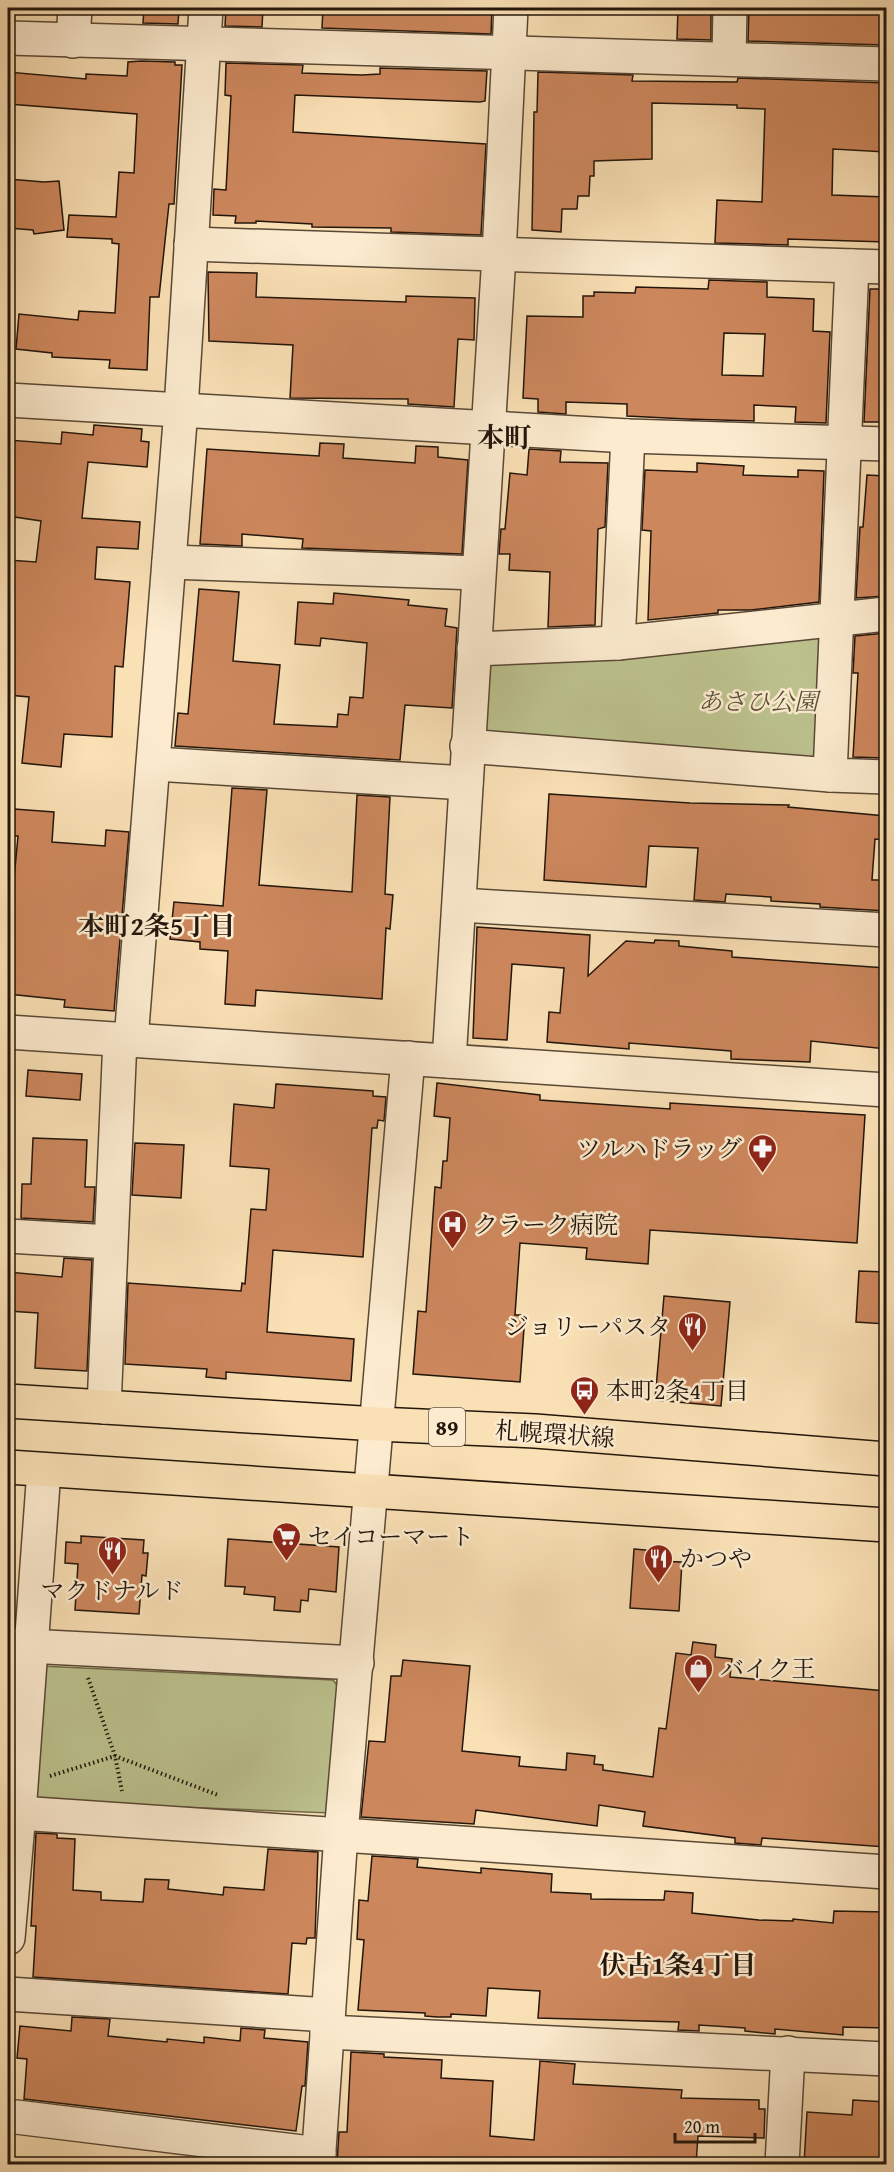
<svg xmlns="http://www.w3.org/2000/svg" width="894" height="2172" viewBox="0 0 894 2172" font-family="'Gentium Book Plus','Noto Serif JP',serif">
	<style>
		.green { fill: #bcc28e; stroke: #706c4c; stroke-width: 1.5 }
		.building { fill: #cd875d; stroke: #23160b; stroke-width: 1.5; fill-rule: evenodd }
		.lines { fill: none; stroke-linecap: round; stroke-linejoin: round }
		.minor-casing { stroke: #594836; stroke-width: 36 }
		.major-casing { stroke: #23160b; stroke-width: 36 }
		.path { stroke: #23160b; stroke-width: 4; stroke-dasharray: 1.5 3; stroke-linecap: butt }
		.minor { stroke: #fcebcf; stroke-width: 33 }
		.major { stroke: #fae0b5; stroke-width: 33 }
		.labels { text-anchor: middle; dominant-baseline: central; stroke-width: 5; stroke-linejoin: round; paint-order: stroke }
		.shield { fill: #fcebcf; stroke: #645646; stroke-width: 1.5 }
		.shield-label { font-size: 22px; font-weight: bold; fill: #23160b }
		.park-label { font-size: 24px; font-style: italic; fill: #595239; stroke: #fcebcf }
		.poi-label { font-size: 24px; fill: #23160b; stroke: #fcebcf; text-anchor: start }
		.street-label { font-size: 24px; fill: #23160b; stroke: #fcebcf }
		.neighbourhood-label { font-size: 26px; font-weight: bold; fill: #23160b; stroke: #fcebcf }
		.quarter-label { font-size: 27px; font-weight: bold; fill: #23160b; stroke: #fcebcf }
	</style>
	<rect width="100%" height="100%" fill="#fae0b5"/>
	<filter id="stains"><feTurbulence type="fractalNoise" baseFrequency=".00333" numOctaves="4"/><feColorMatrix values="0 0 0 0 .2 0 0 0 0 .09 0 0 0 0 .02 0 0 0 .5 -.17"/></filter>
	<radialGradient id="worn" r=".72"><stop offset=".6" stop-color="#630" stop-opacity="0"/><stop offset="1" stop-color="#630" stop-opacity=".3"/></radialGradient>
	<!-- green -->
	<g class="green">
		<path d="M814,635L822,642L817,759L484,741L487,668L494,662Z"/>
		<path d="M41,1666L333,1680L341,1690L331,1813L32,1801Z"/>
	</g>
	<!-- building -->
	<g class="building">
		<path d="M144,8H179L178,24L143,23Z"/>
		<path d="M226,8H263L262,27L225,26Z"/>
		<path d="M323,8H492L491,34L322,28Z"/>
		<path d="M678,8H711V40L677,39Z"/>
		<path d="M749,8H886V45L748,41Z"/>
		<path d="M141,61L175,62V65H182L174,204H169L159,297H150L147,370L109,368L110,360L52,357V353L16,349L19,314L78,320L79,311L115,313L119,244L112,243V239L67,237L69,215L116,217L119,172L134,173L137,114L8,104V72L86,79V74L127,76L128,62Z"/>
		<path d="M226,63L303,65L302,73L362,75L380,74V68L487,71L485,101L480,102L295,95L293,132L486,144L481,235L391,232V228L312,227V224L256,221V223H235L236,216L213,215L214,189L226,190L231,96L225,95Z"/>
		<path d="M538,72L633,75L632,81L737,82L738,78L886,83V152L833,149L832,195L886,197V242L788,239V245L715,243L717,200L762,202L765,109L737,108V105L652,103V159L594,161V176H590L589,196H578L577,209H562L561,232L532,230L534,112H537Z"/>
		<path d="M8,179L44,182L59,181L64,230L34,234L33,230L8,228Z"/>
		<path d="M208,272L257,273L256,297L406,302V296L475,298L474,340L458,339L454,407L408,404V399L290,398L293,345L209,341Z"/>
		<path d="M709,280L767,282V297L814,299L813,331L830,332L826,423L795,422L796,407L754,405V421L686,419L627,416V404L566,402V414L538,412V399L523,398L527,316L583,317V296H594V292L635,293L636,287L708,289ZM724,333L765,334L763,376L722,375Z"/>
		<path d="M870,289H886L884,422H864Z"/>
		<path d="M94,425L142,429L141,441L149,442L147,467L88,462L82,518L140,522L138,549L97,547L95,579L130,582L123,667L115,666L112,737L64,734L61,767L22,763L29,697L8,695V560L36,562L41,521L8,516V440L61,444L62,432L93,435Z"/>
		<path d="M320,443L344,444L343,458L415,463L416,446L438,447V457L468,460L462,554L302,548L303,539L242,534V546L200,544L207,449L319,456Z"/>
		<path d="M529,449L561,451L560,462L608,463L605,527L598,529L595,625L548,627L550,572L509,570L510,554H499L501,529H505L510,473L527,475Z"/>
		<path d="M697,463L744,466L743,475L798,477V470L824,471L819,602L751,610H718V613L648,620L651,531L642,530L645,470L697,472Z"/>
		<path d="M867,475L886,476V596L856,598L860,527H863Z"/>
		<path d="M199,589L239,592L233,661L280,665L274,724L337,727L338,714L348,715L350,697L363,698L367,643L321,638L320,646L295,644L298,602L333,604L334,593L409,600L408,605L447,609L445,626L457,628L452,708L405,705L400,760L175,746L178,713L188,714Z"/>
		<path d="M886,633L883,758L853,757L858,673H853L855,636Z"/>
		<path d="M232,788L267,790L259,885L352,892L357,795L390,797L385,894L393,895L390,929L386,928L382,999L256,990L255,1006L225,1004L228,951L200,949V942L170,939L174,902L223,906Z"/>
		<path d="M549,794L690,803L789,805L788,807L886,816V840L875,839L872,880H886V911L820,907V904L771,901V897L726,894L725,902L694,900L698,848L649,846L646,887L544,880Z"/>
		<path d="M14,809L54,812L52,842L105,846L106,830L129,832L114,1011L64,1007L65,1000L8,994V943L18,836H13Z"/>
		<path d="M477,927L590,935L588,976L626,941L654,943L655,940L679,941V946L732,951V957L886,968V1049L811,1041L810,1062L731,1059V1051L629,1043V1049L547,1042L549,1012L560,1013L564,968L512,964L507,1040L473,1038Z"/>
		<path d="M28,1070L82,1074L80,1100L26,1096Z"/>
		<path d="M437,1083L540,1095V1100L670,1109V1103L865,1115L857,1243L650,1230L648,1264L586,1259L587,1248L520,1243L515,1315H525L520,1382L413,1374L418,1311L426,1312L435,1187L441,1188L443,1161H447L450,1118L434,1116Z"/>
		<path d="M276,1084L373,1091V1096L386,1097L384,1121L378,1120L377,1128H372L363,1257L273,1250L267,1332L354,1339L351,1381L226,1372V1379L206,1377L207,1369L125,1364L128,1283L241,1291L242,1283L245,1284L251,1209L266,1210L269,1169L230,1166L234,1104L274,1108Z"/>
		<path d="M33,1138L87,1140L85,1187H95L93,1222L21,1218L22,1184H31Z"/>
		<path d="M135,1143L184,1145L181,1198L132,1195Z"/>
		<path d="M64,1258L92,1260L87,1371L35,1368L38,1313L8,1311V1272L62,1277Z"/>
		<path d="M859,1271L886,1272V1324L856,1322Z"/>
		<path d="M664,1296L730,1302L721,1406L655,1400Z"/>
		<path d="M81,1536L144,1540L143,1553H148L146,1576L142,1575L139,1614L75,1610L78,1564L65,1563L66,1542L81,1543Z"/>
		<path d="M228,1539L339,1547L336,1592L309,1589L308,1601L301,1600L300,1612L274,1610L275,1597L244,1594L245,1587L225,1586Z"/>
		<path d="M634,1549L656,1551V1561L682,1562L679,1611L630,1608Z"/>
		<path d="M693,1642L716,1645L715,1657L732,1659L730,1677L886,1691V1847L762,1838L761,1845L735,1843V1838L643,1826L645,1812L599,1805L597,1826L476,1810L474,1824L361,1817L369,1741L385,1742L391,1676H401L403,1660L470,1666L462,1751L520,1757L519,1766L566,1770L567,1753L595,1756L594,1764L603,1765V1770L653,1777L659,1728L666,1729L676,1653L691,1655Z"/>
		<path d="M36,1833L57,1834V1838L75,1839L73,1890L101,1892V1900L143,1902L145,1879L169,1880L168,1889L223,1895L224,1887L264,1890L268,1849L318,1852L315,1938H307L306,1944L292,1943L288,1994L33,1977L36,1926H31Z"/>
		<path d="M372,1856L418,1859L417,1867L481,1873V1868L552,1874L551,1892L591,1894V1899L664,1900L665,1891L693,1893L692,1913L759,1920L793,1921V1919L833,1923L834,1911L886,1912V2028L843,2027V2035L775,2029V2034L745,2031V2028L699,2025V2031L678,2030L679,2022L538,2018L540,1991L488,1988L486,2016L451,2014V2017H437L425,2016V2013L358,2010L364,1940L357,1939L359,1900L368,1901Z"/>
		<path d="M72,2017L110,2019L108,2036L167,2042V2039L204,2043V2037L240,2041L241,2028L265,2030L264,2038L308,2042L305,2086H302L296,2131L24,2099L27,2059L17,2058L20,2026L71,2031Z"/>
		<path d="M351,2052L384,2054V2057L442,2060L441,2078L493,2081L490,2136L534,2140L540,2061L575,2064L573,2084L682,2090L681,2098L759,2100V2109H765L764,2138L698,2136L696,2164H337L339,2132H347Z"/>
		<path d="M853,2100L886,2102V2164H804L807,2112L852,2115Z"/>
	</g>
	<g class="lines">
		<defs>
			<g id="minor">
				<path d="M8,38L886,64"/>
				<path d="M73,41L75,8"/>
				<path d="M729,59L730,8"/>
				<path d="M191,244L886,267"/>
				<path d="M852,266L830,775L886,777"/>
				<path d="M8,400L628,436L886,444"/>
				<path d="M169,562L477,573"/>
				<path d="M618,643L628,436"/>
				<path d="M474,649L618,643L886,614"/>
				<path d="M467,746L830,775"/>
				<path d="M155,764L466,783"/>
				<path d="M460,905L886,930"/>
				<path d="M8,1032L886,1090"/>
				<path d="M131,1040L181,409L206,8"/>
				<path d="M449,1061L499,255L511,8"/>
				<path d="M8,1236L110,1242"/>
				<path d="M104,1407L120,1039"/>
				<path d="M8,1645L357,1663"/>
				<path d="M19,1813L886,1872"/>
				<path d="M8,1938L19,1813L44,1470"/>
				<path d="M8,1994L328,2015"/>
				<path d="M327,2032L886,2059"/>
				<path d="M8,2116L319,2154"/>
				<path d="M318,2164L341,1834L408,1058"/>
				<path d="M782,2164L788,2053"/>
			</g>
			<g id="major">
				<path d="M8,1401L377,1424L535,1431L886,1459"/>
				<path d="M8,1467L886,1525"/>
			</g>
		</defs>
		<!-- minor casing -->
		<use href="#minor" class="minor-casing"/>
		<!-- major casing -->
		<use href="#major" class="major-casing"/>
		<!-- path -->
		<g class="path">
			<path d="M88,1678L115,1756L122,1791"/>
			<path d="M50,1776L115,1756L218,1795"/>
		</g>
		<!-- minor -->
		<use href="#minor" class="minor"/>
		<!-- major -->
		<use href="#major" class="major"/>
	</g>
	<!-- icons -->
	<defs>
		<symbol id="pharmacy-pin" viewBox="-11 -11 22 30"><path d="M0 17L-7.5 6A9.5 9.5 0 1 1 7.5 6Z" fill="#8f2418" stroke="#fcebcf"/><path d="M-2-6h4v4h4v4h-4v4h-4v-4h-4v-4h4Z" fill="#fff"/></symbol>
		<symbol id="hospital-pin" viewBox="-11 -11 22 30"><path d="M0 17L-7.5 6A9.5 9.5 0 1 1 7.5 6Z" fill="#8f2418" stroke="#fcebcf"/><path d="M-5-5h3v3.5h4V-5h3V5h-3V1.5h-4V5h-3Z" fill="#fff"/></symbol>
		<symbol id="restaurant-pin" viewBox="-11 -11 22 30"><path d="M0 17L-7.5 6A9.5 9.5 0 1 1 7.5 6Z" fill="#8f2418" stroke="#fcebcf"/><path d="M-5-6h1v4h1v-4h1v4h1v-4h1v5L-1.5 .5V6h-2V.5L-5-1ZM5-6V6H3V1.5H1.5Q1.5-4 5-6Z" fill="#fff"/></symbol>
		<symbol id="bus-pin" viewBox="-11 -11 22 30"><path d="M0 17L-7.5 6A9.5 9.5 0 1 1 7.5 6Z" fill="#8f2418" stroke="#fcebcf"/><path d="M-5-6H5V4H4V6H2V4H-2V6H-4V4H-5ZM-3.5-4V0h7V-4ZM-3.5 1.2v1.5H-2V1.2ZM2 1.2v1.5H3.5V1.2Z" fill="#fff"/></symbol>
		<symbol id="supermarket-pin" viewBox="-11 -11 22 30"><path d="M0 17L-7.5 6A9.5 9.5 0 1 1 7.5 6Z" fill="#8f2418" stroke="#fcebcf"/><path d="M-6-5.5h2.5l.6 2H6L4.5 2H-2.5L-4.4-4H-6ZM-1.5 3.2a1.3 1.3 0 1 0 .1 0ZM3 3.2a1.3 1.3 0 1 0 .1 0Z" fill="#fff"/></symbol>
		<symbol id="shop-pin" viewBox="-11 -11 22 30"><path d="M0 17L-7.5 6A9.5 9.5 0 1 1 7.5 6Z" fill="#8f2418" stroke="#fcebcf"/><path d="M-5-2.5h2.3a2.7 3.5 0 0 1 5.4 0H5L5.5 6h-11ZM-1.5-2.5h3a1.5 2.3 0 0 0-3 0Z" fill="#fff"/></symbol>
	</defs>
	<g fill-rule="evenodd">
		<use href="#pharmacy-pin" x="746" y="1132" width="33" height="45"/>
		<use href="#hospital-pin" x="436" y="1208" width="33" height="45"/>
		<use href="#restaurant-pin" x="676" y="1310" width="33" height="45"/>
		<use href="#bus-pin" x="568" y="1374" width="33" height="45"/>
		<use href="#supermarket-pin" x="270" y="1520" width="33" height="45"/>
		<use href="#restaurant-pin" x="96" y="1534" width="33" height="45"/>
		<use href="#restaurant-pin" x="642" y="1542" width="33" height="45"/>
		<use href="#shop-pin" x="682" y="1652" width="33" height="45"/>
	</g>
	<g class="labels">
		<!-- shield labels -->
		<rect class="shield" x="429" y="1408" width="36" height="38" rx="4.5"/>
		<g class="shield-label">
			<text x="447" y="1427">89</text>
		</g>
		<!-- park labels -->
		<g class="park-label">
			<text x="758" y="701">あさひ公園</text>
		</g>
		<!-- poi labels -->
		<g class="poi-label">
			<text x="742" y="1148" text-anchor="end">ツルハドラッグ</text>
			<text x="474" y="1224">クラーク病院</text>
			<text x="671" y="1326" text-anchor="end">ジョリーパスタ</text>
			<text x="606" y="1390">本町2条4丁目</text>
			<text x="308" y="1536">セイコーマート</text>
			<text x="680" y="1558">かつや</text>
			<text x="112" y="1590" text-anchor="middle">マクドナルド</text>
			<text x="720" y="1668">バイク王</text>
		</g>
		<!-- street labels -->
		<g class="street-label">
			<text transform="translate(555 1434) rotate(4)">札幌環状線</text>
		</g>
		<!-- neighbourhood labels -->
		<g class="neighbourhood-label">
			<text x="157" y="925">本町2条5丁目</text>
			<text x="678" y="1964">伏古1条4丁目</text>
		</g>
		<!-- quarter labels -->
		<g class="quarter-label">
			<text x="504" y="437">本町</text>
		</g>
	</g>
	<!-- margin -->
	<rect width="894" height="2172" fill="none" stroke="#fae0b5" stroke-width="30"/>
	<rect x="9" y="9" width="876" height="2154" fill="none" stroke="#23160b" stroke-width="3"/>
	<rect x="15" y="15" width="864" height="2142" fill="none" stroke="#23160b" stroke-width="1.5"/>
	<!-- scale -->
	<path d="M675 2133v9h80v-9" fill="none" stroke="#23160b" stroke-width="3"/>
	<text x="684" y="2133" font-size="18" fill="#23160b" stroke="#fcebcf" stroke-width="4.5" paint-order="stroke">20 m</text>
	<rect width="100%" height="100%" filter="url(#stains)"/>
	<rect width="100%" height="100%" fill="url(#worn)"/>
</svg>
